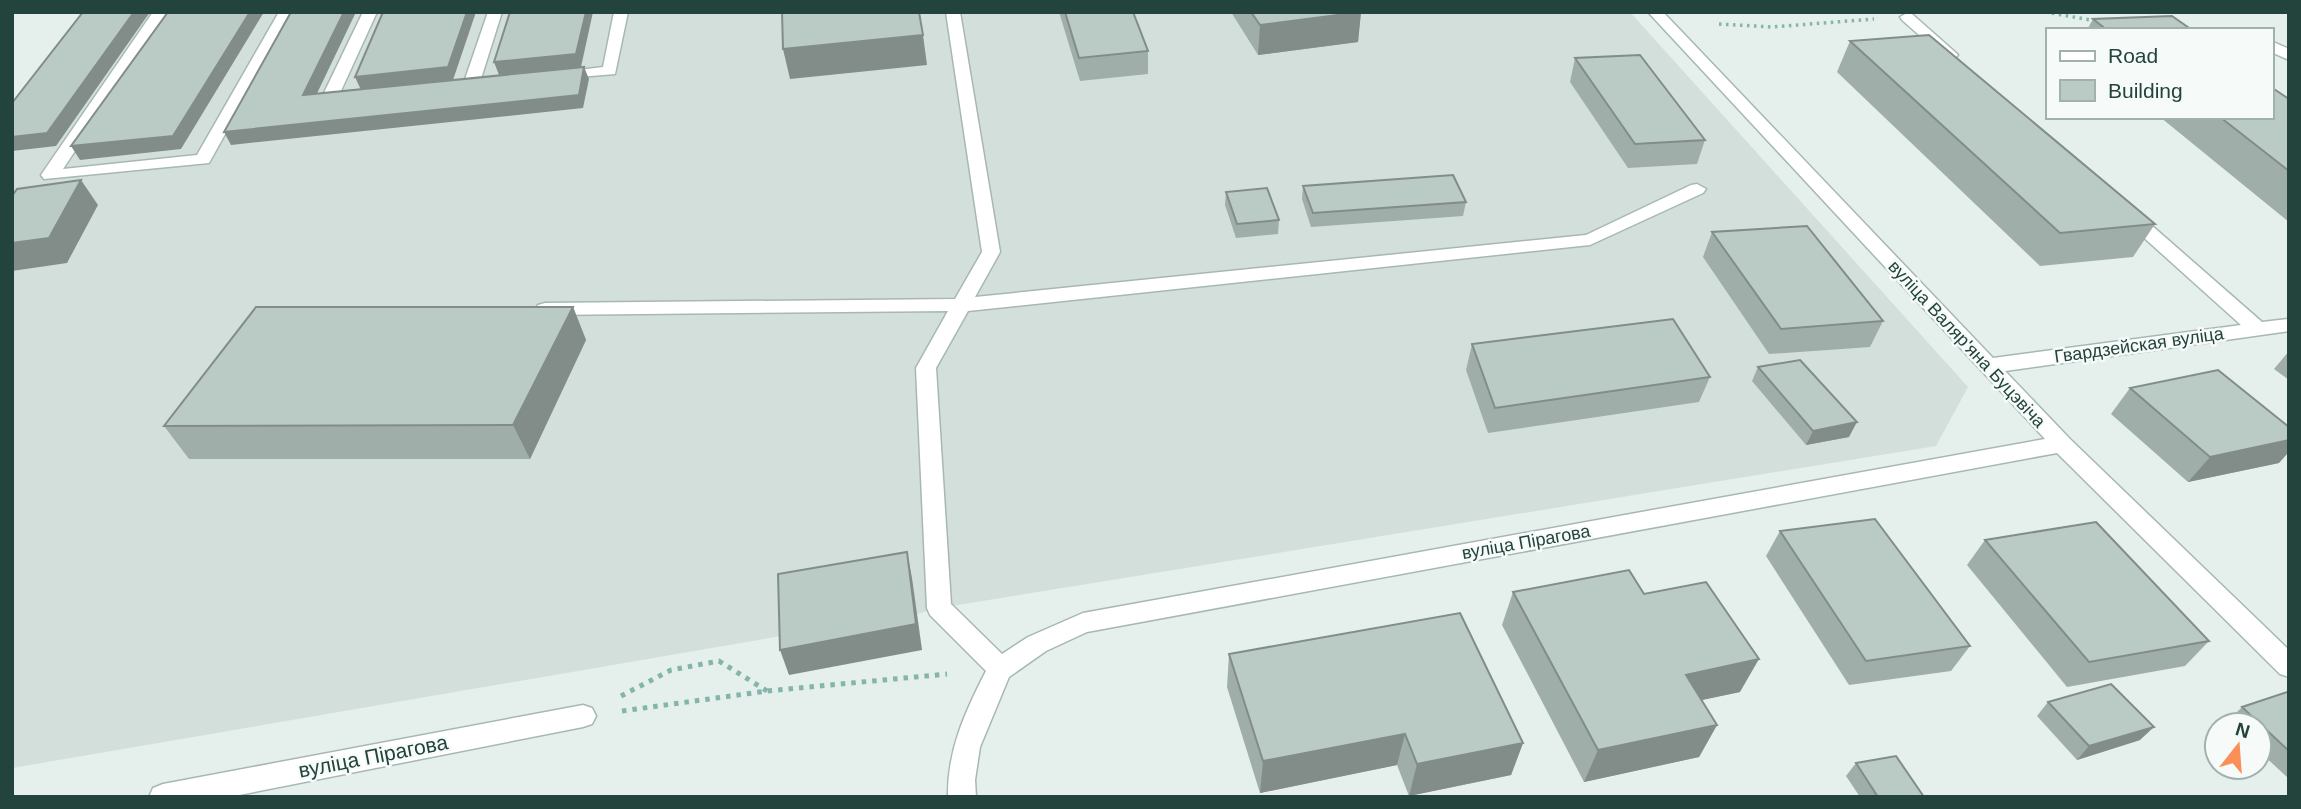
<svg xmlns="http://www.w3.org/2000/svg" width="2301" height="809" viewBox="0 0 2301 809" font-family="Arial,sans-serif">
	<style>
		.built { fill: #d3dfdb }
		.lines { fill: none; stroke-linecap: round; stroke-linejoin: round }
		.minor-casing { stroke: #a7b8b4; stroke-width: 3 }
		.path-far1 { stroke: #84b5aa; stroke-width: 3.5; stroke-dasharray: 2.5 4.5; stroke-linecap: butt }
		.path { stroke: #84b5aa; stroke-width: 5; stroke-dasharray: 4.5 6; stroke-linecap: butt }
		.minor { fill: #fff; fill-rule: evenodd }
		.wall { fill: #a0aea9 }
		.shaded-wall { fill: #828d8a }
		.building { fill: #bacac5; stroke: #828d8a; stroke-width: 2 }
		.labels { text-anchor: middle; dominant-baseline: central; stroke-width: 5; stroke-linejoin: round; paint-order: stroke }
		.street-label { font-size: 18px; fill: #23433d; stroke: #f6fbf9 }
		.near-street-label { font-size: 21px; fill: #23433d; stroke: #f6fbf9 }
	</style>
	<rect width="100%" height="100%" fill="#e5efec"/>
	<!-- built -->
	<path class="built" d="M100,12H1630L1968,387L1936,446L939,608L917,614L922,650L787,635L12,768V128Z"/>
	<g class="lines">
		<defs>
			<g id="minor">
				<path d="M153,12H167L63,169L197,155L279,12H293L209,163L44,179L41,175Z"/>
				<path d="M363,12H377L340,93L350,92L358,97L350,102H323L321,99Z"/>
				<path d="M488,12H502L479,85L471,90L465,88L463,85Z"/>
				<path d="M614,12H628L615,74L555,79L552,76L555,73L603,67Z"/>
				<path d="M946,12H960L1000,252L975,297L1586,235L1691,185L1697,184L1706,189L1703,193L1590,245L968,311L936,368L951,604L1002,654L1028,637L1083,613L2045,439L1648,12H1663L1993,358L2241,325L2122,218L2119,214L2128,209L2134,210L2262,322L2289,319V331L2005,371L2070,439L2289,650V677L2280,674L2057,453L1087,632L1046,651L1009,677L980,747L975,780L976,797H948C947,751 965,712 986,671L930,615L927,608L916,368L948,311L545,315L538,313L535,309L538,305L545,303L955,299L982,252Z"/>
				<path d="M1907,13L1912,14L1955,52L1958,55L1955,58H1945L1902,20L1900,17Z"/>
				<path d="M2271,41L2289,49V60L2271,52Z"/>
				<path d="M583,705L592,708L596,716L592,724L583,727L229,797H149L153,788L163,784Z"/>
			</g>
		</defs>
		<!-- minor casing -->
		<use href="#minor" class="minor-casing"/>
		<!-- path-far1 -->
		<g class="path-far1">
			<path d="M2045,12L2096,21"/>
			<path d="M1719,24L1772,27L1874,19"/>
		</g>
		<!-- path -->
		<g class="path">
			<path d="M621,696L671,670L719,661L767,691"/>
			<path d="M622,711L767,691L947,674"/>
		</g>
		<!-- minor -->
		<use href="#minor" class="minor"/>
	</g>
	<!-- wall -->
	<g class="wall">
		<path d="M1059,12H1133L1148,51V74L1080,81Z"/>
		<path d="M1231,12H1361L1358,42L1258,55Z"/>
		<path d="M2093,19L2192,30H2087Z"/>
		<path d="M1850,41L2155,224L2133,257L2040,266L1837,72Z"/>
		<path d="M1575,58L1705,140L1697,164L1628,168L1570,82Z"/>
		<path d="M2289,99V222L2160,117H2271Z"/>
		<path d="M1303,186L1466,202L1463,216L1311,227L1302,199Z"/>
		<path d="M1226,192L1279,220L1278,234L1236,238L1225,205Z"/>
		<path d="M1712,232L1883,321L1870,347L1769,354L1703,257Z"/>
		<path d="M573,307L586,340L530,459H189L164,426Z"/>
		<path d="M1472,344L1710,377L1699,402L1488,433L1466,370Z"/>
		<path d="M2289,351V380L2274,369Z"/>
		<path d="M1758,367L1849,437L1806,445L1752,381Z"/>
		<path d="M2130,388L2279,463L2188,482L2111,414Z"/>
		<path d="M1780,531L1970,646L1951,671L1849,685L1766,556Z"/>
		<path d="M1985,540L2209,641L2185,666L2067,687L1967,565Z"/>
		<path d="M1513,592L1644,594L1740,692L1701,700L1717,725L1699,757L1584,782L1502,625Z"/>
		<path d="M1229,654L1523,743L1511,775L1409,796L1397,765L1260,793L1227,687Z"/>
		<path d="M2289,693V779L2259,751V725H2232L2228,721L2242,707Z"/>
		<path d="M2048,702L2140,740L2077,760L2037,716Z"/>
		<path d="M1856,763L1924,797H1860L1846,776Z"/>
	</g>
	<!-- shaded-wall -->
	<g class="shaded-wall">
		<path d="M134,12H150L56,146L12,151V137Z"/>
		<path d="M250,12H264L181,149L80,160L71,146Z"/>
		<path d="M344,12H356L310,108L303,95Z"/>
		<path d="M467,12H476L453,80L361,90L355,77Z"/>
		<path d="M586,12H593L581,67L499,75L494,62Z"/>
		<path d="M1361,12L1358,42L1258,55L1260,25Z"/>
		<path d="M923,35L927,65L790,79L783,49Z"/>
		<path d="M584,67L589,79L583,108L231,145L224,132Z"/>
		<path d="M81,180L98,205L67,263L12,271V243Z"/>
		<path d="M573,307L586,340L530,459L513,425Z"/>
		<path d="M1857,422L1849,437L1806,445L1813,431Z"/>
		<path d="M2289,440V452L2279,463L2188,482L2210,457Z"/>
		<path d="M907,552L912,578L922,650L789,675L780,650Z"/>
		<path d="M1759,659L1740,692L1669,707L1686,675Z"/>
		<path d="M1717,725L1699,757L1584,782L1598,750Z"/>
		<path d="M2154,727L2140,740L2077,760L2089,746Z"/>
		<path d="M1405,734L1397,765L1260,793L1263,761Z"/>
		<path d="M1523,743L1511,775L1409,796L1417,764Z"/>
	</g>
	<!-- building -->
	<g class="building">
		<path d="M83,12H134L47,133L12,137V103Z"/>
		<path d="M168,12H250L173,136L71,146Z"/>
		<path d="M291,12H344L303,95L584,67L579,95L224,132Z"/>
		<path d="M383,12H467L448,67L355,77Z"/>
		<path d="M510,12H586L576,54L494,62Z"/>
		<path d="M782,12H919L923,35L783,49Z"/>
		<path d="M1065,12H1133L1148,51L1079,58Z"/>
		<path d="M1251,12H1361L1260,25Z"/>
		<path d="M2172,16L2192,30H2107L2093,19Z"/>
		<path d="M1929,35L2155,224L2060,233L1850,41Z"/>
		<path d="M1640,55L1705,140L1635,144L1575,58Z"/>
		<path d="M2271,87L2289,99V171L2220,117H2271Z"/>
		<path d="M1453,175L1466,202L1313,213L1303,186Z"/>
		<path d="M81,180L49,238L12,243V196L17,189Z"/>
		<path d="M1267,188L1279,220L1237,224L1226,192Z"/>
		<path d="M1807,226L1883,321L1781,329L1712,232Z"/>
		<path d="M256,307H573L513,425L164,426Z"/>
		<path d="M1673,319L1710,377L1495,408L1472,344Z"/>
		<path d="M1800,360L1857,422L1813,431L1758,367Z"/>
		<path d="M2218,370L2289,427V440L2210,457L2130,388Z"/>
		<path d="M1875,519L1970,646L1866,661L1780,531Z"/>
		<path d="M2096,522L2209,641L2089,662L1985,540Z"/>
		<path d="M907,552L916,624L780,650L778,574Z"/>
		<path d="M1629,570L1644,594L1706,582L1759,659L1686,675L1717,725L1598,750L1513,592Z"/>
		<path d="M1460,613L1523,743L1417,764L1405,734L1263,761L1229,654Z"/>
		<path d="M2111,684L2154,727L2089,746L2048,702Z"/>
		<path d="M2287,692L2289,693V751L2242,707Z"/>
		<path d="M1896,756L1924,797H1878L1856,763Z"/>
	</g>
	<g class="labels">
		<!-- street labels -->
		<g class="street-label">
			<text transform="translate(1967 344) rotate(47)">вуліца Валяр'яна Буцэвіча</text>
			<text transform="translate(2139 345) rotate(-8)">Гвардзейская вуліца</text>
			<text transform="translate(1526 542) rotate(-10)">вуліца Пірагова</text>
		</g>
		<!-- near-street labels -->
		<g class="near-street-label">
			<text transform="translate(373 756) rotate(-11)">вуліца Пірагова</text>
		</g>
	</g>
	<!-- border -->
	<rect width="2301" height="809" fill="none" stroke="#23433d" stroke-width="28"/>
	<!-- legend -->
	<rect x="2046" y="28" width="228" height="91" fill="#f6fbf9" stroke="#a2b1ae" stroke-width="2"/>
	<rect x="2060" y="51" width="35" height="10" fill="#ffffff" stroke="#a2b1ae" stroke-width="2"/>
	<text x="2108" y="63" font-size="21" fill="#23433d">Road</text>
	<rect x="2060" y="80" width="35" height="21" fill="#bacac5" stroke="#a2b1ae" stroke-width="2"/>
	<text x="2108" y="98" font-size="21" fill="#23433d">Building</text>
	<!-- north arrow -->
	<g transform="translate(2238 746) rotate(17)"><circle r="33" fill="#f6fbf9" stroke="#a2b1ae" stroke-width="2"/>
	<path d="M0-5L12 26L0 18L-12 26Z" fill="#fa8f58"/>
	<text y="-10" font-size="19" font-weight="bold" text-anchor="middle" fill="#23433d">N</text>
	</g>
</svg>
